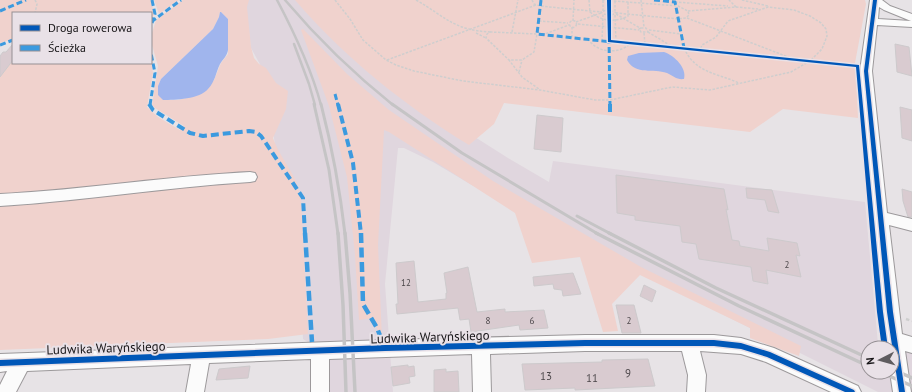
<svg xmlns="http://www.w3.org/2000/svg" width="912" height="392" viewBox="0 0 912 392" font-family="'PT Sans',sans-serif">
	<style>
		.built { fill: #e0d6de; fill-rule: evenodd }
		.green { fill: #f0d2cd; fill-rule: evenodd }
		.water { fill: #a0b5ed }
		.building { fill: #d9cbd0; stroke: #cdcacc }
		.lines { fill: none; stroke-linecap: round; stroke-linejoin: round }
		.minor-casing { stroke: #9c999b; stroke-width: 2 }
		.path-far1 { stroke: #cecece; stroke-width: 1.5; stroke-dasharray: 2.5 1.5; stroke-linecap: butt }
		.path { stroke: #cecece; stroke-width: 2.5; stroke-dasharray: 3.5 2.5; stroke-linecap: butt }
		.minor { fill: #fbfbfb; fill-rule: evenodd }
		.rail-far2 { stroke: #c5c4c5; stroke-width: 2.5 }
		.rail-far1 { stroke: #c5c4c5; stroke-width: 3 }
		.rail { stroke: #c5c4c5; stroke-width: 3.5 }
		.quiet-far2 { stroke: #3b9adf; stroke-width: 3; stroke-dasharray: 6 3; stroke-linecap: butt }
		.quiet-far1 { stroke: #3b9adf; stroke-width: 4; stroke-dasharray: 8 4; stroke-linecap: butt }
		.quiet { stroke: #3b9adf; stroke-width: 4.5; stroke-dasharray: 10 4.5; stroke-linecap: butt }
		.cycleway-casing { stroke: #e9e1e7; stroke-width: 3 }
		.cycleway { fill: #0057b8; fill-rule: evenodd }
		.labels { text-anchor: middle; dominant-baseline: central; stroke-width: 4; stroke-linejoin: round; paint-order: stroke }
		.number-label { font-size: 9px; fill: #4a4548 }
		.near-number-label { font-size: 11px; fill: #4a4548 }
		.near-street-label { font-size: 13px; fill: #161416; stroke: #e9e1e7 }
	</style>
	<rect width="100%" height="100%" fill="#e7e3e6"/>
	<!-- built -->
	<path class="built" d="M245,0H326L448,120L508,158L549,182L553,161L865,202L878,344L873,342L880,346L912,347V392H878L586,246L470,184L433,162L404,148H398L385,284L393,392H312L317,348L303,339L298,201L277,167L268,79L251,48ZM868,348H892V372H868Z"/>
	<!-- green -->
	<g class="green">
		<path d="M0,0H151L154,14L151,21V13H13V39L0,43V11L2,10H0Z"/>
		<path d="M154,0H179L159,14Z"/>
		<path d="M183,0H249L247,7L251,47L254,58L259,64L266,68L276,83L288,91L286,109L273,138C278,152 287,164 294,177C298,185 299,193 301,201L308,334L268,339L0,350V71C7,68 12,64 13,56V63H151V60L153,73L147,107L158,117L180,130L184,126L155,108L152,105L158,66L152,45L151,36L156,20ZM220,12H221L228,19V54L221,63L214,80L198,95L178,100H163L158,86L161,79L213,29L219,17Z"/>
		<path d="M295,0H865L866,4L855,63L851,64L852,67L856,69L858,118L783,109L750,132L504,103L494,124L469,145C404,105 345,58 295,0Z"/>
		<path d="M303,29L347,74L389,110L493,181L641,267L801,346L799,356L750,338V328L640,275L612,304L618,331L603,332L580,257L532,263L515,213L389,132L384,130L378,245L382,339L372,318L359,320L355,255L347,177L329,106L301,30Z"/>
	</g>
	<!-- water -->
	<g class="water">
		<path d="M220,12H221L228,19V50C227,56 223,59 220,64C216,72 215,82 208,89C200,99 175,100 163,100L158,95V86L161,79L213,29L219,17Z"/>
		<path d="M664,52C675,56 687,68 684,79C677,80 673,76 667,73C653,68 636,76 627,60L628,56L639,53Z"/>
	</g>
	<!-- building -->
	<g class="building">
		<path d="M13,44V60L0,77V56L3,52H6Z"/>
		<path d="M895,44L909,47L912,76L897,72Z"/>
		<path d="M900,107L912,110V141L902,138Z"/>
		<path d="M537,115L563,118L561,152L534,149Z"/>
		<path d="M616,175L724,189L728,210L726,209L732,240L739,241L740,246L769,251L767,238L797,243L800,256L796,255L801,277L766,270L768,284L753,281L751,267L699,259L696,244L682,242L680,226L635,220V216L617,213Z"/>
		<path d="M746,188L772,190L779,213L768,211L765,200L747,198Z"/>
		<path d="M902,189L912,192V217H908L903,201Z"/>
		<path d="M414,261L418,302L446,299V293H447L444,273L468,267L477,312L505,309V312L544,310L548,328L520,330L519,325L471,332L469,319L460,320L458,308L397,314L396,304H398L396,263Z"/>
		<path d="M573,273L581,294L563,296L562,290L554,289L553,284L534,286L533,277Z"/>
		<path d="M644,285L656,291L652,302L640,296Z"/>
		<path d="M616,305H634L641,333H622Z"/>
		<path d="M648,359L655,386L575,390V388L525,390L522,364L602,362V360Z"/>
		<path d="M408,365V367L414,366L415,376L409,377L410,383L393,386L391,367Z"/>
		<path d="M250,366L248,378L216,380L219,369Z"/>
		<path d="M446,369V372L458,371L459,392H434V370Z"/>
	</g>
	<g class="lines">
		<defs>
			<g id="minor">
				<path d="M870,0H882L890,6L912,14V27L877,25L872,71L887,213L912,219V231L889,225L902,334L912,337V353L905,351L911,392H893L890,372H892V348H887L882,312L860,71ZM879,7L884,10L911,21L878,19Z"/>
				<path d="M250,172L255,173L257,177L255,181L250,182C166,187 84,201 0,206V194C84,190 166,176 250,172Z"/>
				<path d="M585,335H714L741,338L774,348L858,386L861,392H831L766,362L741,354L700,351L706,375L705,392H687L688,375L682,351H585L490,354L491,392H473L472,354L329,359V392H311V359L209,363L204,392H186L191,364L27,371L16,392H0V385L7,371L0,372V354L385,340Z"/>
			</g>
		</defs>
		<!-- minor casing -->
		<use href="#minor" class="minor-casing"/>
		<!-- path-far1 -->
		<g class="path-far1">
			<path d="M35,0L37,4L35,13"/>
			<path d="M335,0L350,19L363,40L386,60L396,65L414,71L463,81L540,90L595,100H610L672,87L710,90L791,72L810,61L822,49L827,36L826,29L821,23L810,16L794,10L768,7L728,21L716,37L702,45L700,50"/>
			<path d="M416,0C446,17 453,30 490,32L487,34L486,38L509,60"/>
			<path d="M532,0L534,4L540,6L601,12"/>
			<path d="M589,0L590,12C601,21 615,23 628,16V2"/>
			<path d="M602,0L678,6L688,11L689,15L686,18L678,19L617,13L611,15L603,14"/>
			<path d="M641,0L644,27"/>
			<path d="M742,0L768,6"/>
			<path d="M615,1V12"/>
			<path d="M675,2L728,6"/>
			<path d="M736,7L758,9"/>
			<path d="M603,11L609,10L617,13"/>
			<path d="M688,11L736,7L729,0"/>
			<path d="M616,14L640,28"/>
			<path d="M615,15L616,42"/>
			<path d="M687,18L796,60"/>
			<circle cx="573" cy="24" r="3.5"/>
			<path d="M539,21L568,23"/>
			<path d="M573,21L574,0"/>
			<path d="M576,22L601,13"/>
			<path d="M578,24L639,30"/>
			<path d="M572,27V38"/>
			<path d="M641,28H646L648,32H641L639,29Z"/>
			<path d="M649,30L681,34"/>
			<path d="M490,32L537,34L534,52L522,60H509L522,77L539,89"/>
			<path d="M512,32L518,0"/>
			<path d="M648,32L673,47"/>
			<path d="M476,33L486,38"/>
			<path d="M644,33L645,45"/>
			<path d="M542,35L569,25"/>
			<path d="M588,39C597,53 619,55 631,43"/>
			<path d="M602,41L603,14L601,12L603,11V0"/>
			<path d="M684,48C695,73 717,73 739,83"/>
			<path d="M387,60L536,5"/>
			<path d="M519,72L522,60"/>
		</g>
		<!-- path -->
		<path class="path" d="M906,319L912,321"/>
		<!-- minor -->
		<use href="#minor" class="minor"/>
		<!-- rail-far2 -->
		<g class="rail-far2">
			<path d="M277,0C295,34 311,68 321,105"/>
			<path d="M285,0C318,39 353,73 393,105"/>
			<path d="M294,44L309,84L315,105"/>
		</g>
		<!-- rail-far1 -->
		<g class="rail-far1">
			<path d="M314,104L329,170L338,234"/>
			<path d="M321,104C332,147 340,190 345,234"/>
			<path d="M392,104L462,153L598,234"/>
			<path d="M577,216L611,234"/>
		</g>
		<!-- rail -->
		<g class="rail">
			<path d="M338,233L343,305L346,392"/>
			<path d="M345,233L350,293L355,392"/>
			<path d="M596,233L739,306L868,366"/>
			<path d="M609,233L716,288L868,358"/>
			<path d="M892,369L912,378"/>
			<path d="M880,372L912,386"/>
		</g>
		<!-- quiet-far2 -->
		<g class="quiet-far2">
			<path d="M152,0L155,14L152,23"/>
			<path d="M541,0L537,34L612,42"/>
			<path d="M654,0L675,2L684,48"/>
			<path d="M0,11L26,0"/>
			<path d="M151,22L181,0"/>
			<path d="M609,38L610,105"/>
			<path d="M0,45L13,40"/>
			<path d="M335,94L338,105"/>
			<path d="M150,105L155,73L151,53"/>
		</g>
		<!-- quiet-far1 -->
		<g class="quiet-far1">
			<path d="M149,104L153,110L190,133L203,136L249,131L256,132L261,136L303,198L305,234"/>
			<path d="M338,104L353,163L361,234"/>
			<path d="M610,104V116"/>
		</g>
		<!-- quiet -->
		<g class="quiet">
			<path d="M305,233L312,342"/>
			<path d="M361,233L363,304L377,328L385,348"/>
		</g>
		<defs>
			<g id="cycleway">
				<path d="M607,0H611V40L859,65L883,312L888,348H882L877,312L856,67L608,42Z"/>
				<path d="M873,0H877L868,71L893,312L905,392H899L887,312L864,71Z"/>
				<path d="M585,340H714L741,343L770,352L854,390L855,392H845L767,357L741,349L714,346H585L385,351L0,366V360L385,345Z"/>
			</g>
		</defs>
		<!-- cycleway casing -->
		<use href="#cycleway" class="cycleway-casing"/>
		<!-- cycleway -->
		<use href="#cycleway" class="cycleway"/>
	</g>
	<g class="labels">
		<!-- number labels -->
		<g class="number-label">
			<text x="787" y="264">2</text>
			<text x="406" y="282">12</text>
			<text x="488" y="320">8</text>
			<text x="532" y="320">6</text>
			<text x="629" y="320">2</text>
		</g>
		<!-- near-number labels -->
		<g class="near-number-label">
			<text x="628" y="373">9</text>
			<text x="546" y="376">13</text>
			<text x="592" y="378">11</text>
		</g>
		<!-- near-street labels -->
		<g class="near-street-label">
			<text transform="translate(430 337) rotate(-2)">Ludwika Waryńskiego</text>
			<text transform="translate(106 348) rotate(-2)">Ludwika Waryńskiego</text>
		</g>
	</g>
	<!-- legend -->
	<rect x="12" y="12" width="140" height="52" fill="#e9e1e7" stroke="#958f93"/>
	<rect x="20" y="25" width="20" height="6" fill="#0057b8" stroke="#958f93"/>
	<text x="48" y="32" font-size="12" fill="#161416">Droga rowerowa</text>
	<rect x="20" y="45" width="20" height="6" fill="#3b9adf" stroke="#958f93"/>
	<text x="48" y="52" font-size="12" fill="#161416">Ścieżka</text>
	<!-- north arrow -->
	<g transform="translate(880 360) rotate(264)"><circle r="19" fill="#e9e1e7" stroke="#958f93"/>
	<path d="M0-3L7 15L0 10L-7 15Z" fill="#5f5c5f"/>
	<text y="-6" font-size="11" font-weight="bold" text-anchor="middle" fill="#161416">N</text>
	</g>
</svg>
